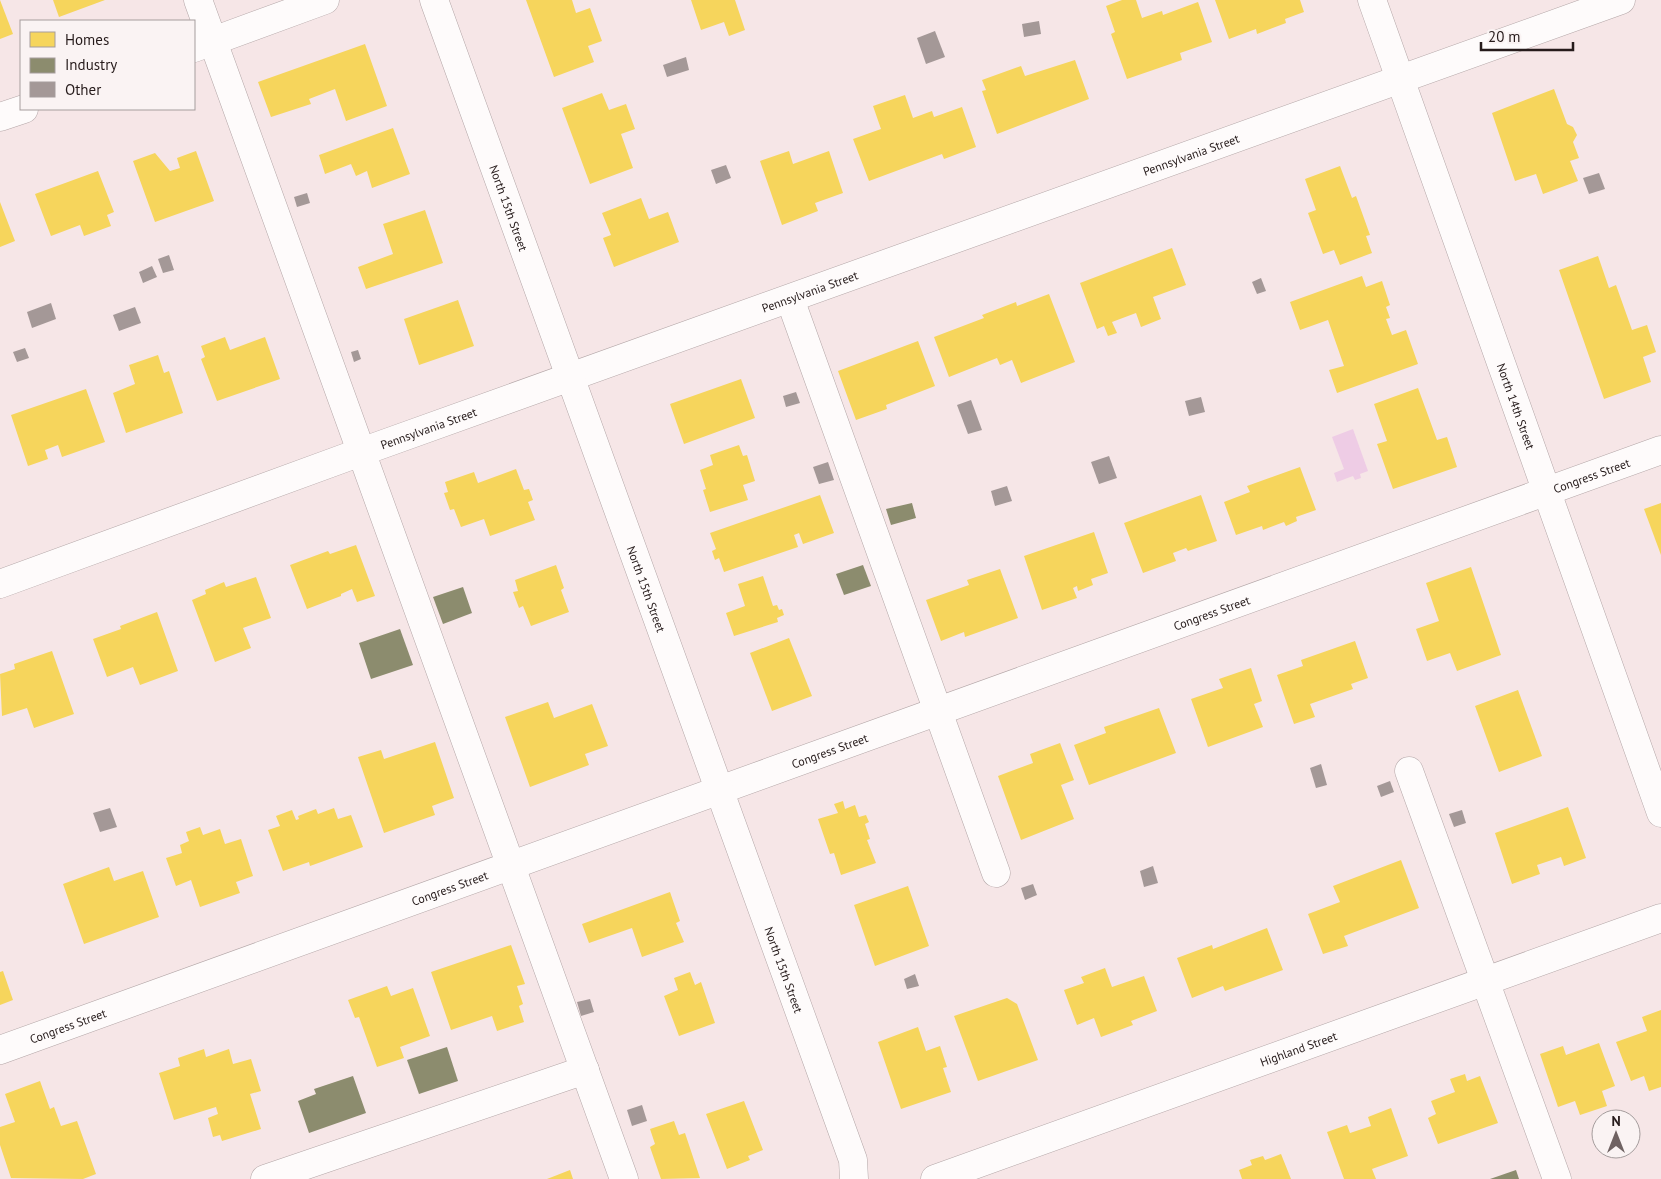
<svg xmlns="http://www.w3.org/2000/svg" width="1661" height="1179" viewBox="0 0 1661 1179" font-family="'PT Sans',sans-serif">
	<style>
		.water { fill: #eecce5 }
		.homes { fill: #f6d55c }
		.industry { fill: #8c8c6e }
		.building { fill: #a49897 }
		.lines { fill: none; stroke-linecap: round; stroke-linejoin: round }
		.minor-casing { stroke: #b3a6a7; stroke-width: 29 }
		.major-casing { stroke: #b3a6a7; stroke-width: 29 }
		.minor { stroke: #fefbfb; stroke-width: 28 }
		.major { stroke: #fefbfb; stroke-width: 28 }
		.labels { text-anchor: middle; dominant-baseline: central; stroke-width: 5; stroke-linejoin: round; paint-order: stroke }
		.street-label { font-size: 12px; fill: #261b1b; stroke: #faf3f3 }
	</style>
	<rect width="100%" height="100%" fill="#f6e6e7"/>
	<!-- water -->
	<path class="water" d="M1353,429L1368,471L1360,474L1361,478L1355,480L1353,476L1337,482L1334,473L1344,469L1332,437Z"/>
	<!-- homes -->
	<g class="homes">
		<path d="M0,0L13,34L0,39Z"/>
		<path d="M53,0H105L59,17Z"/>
		<path d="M526,0H572L576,13L590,8L602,41L588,46L594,62L554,77Z"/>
		<path d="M691,0H735L745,30L729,36L724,22L701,30Z"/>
		<path d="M1122,0H1136L1142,18L1162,11L1163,15L1198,2L1212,42L1180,53L1182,60L1127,79L1111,34L1115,32L1106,6Z"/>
		<path d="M1215,0H1300L1304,12L1285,19L1286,23L1257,34L1256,29L1229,39Z"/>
		<path d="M365,44L387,106L346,121L335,89L309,99L311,104L271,117L258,82Z"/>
		<path d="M1075,60L1089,99L997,134L982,91L986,90L982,80L1021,66L1025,76Z"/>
		<path d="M1554,89L1567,124L1573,127L1577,135L1573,142L1579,158L1570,161L1578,181L1543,194L1536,174L1515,181L1492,113Z"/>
		<path d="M602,93L609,110L626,104L635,129L621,134L633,168L590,184L562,108Z"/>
		<path d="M905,95L913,118L932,111L934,117L962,107L976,147L944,159L942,154L869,181L853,139L881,129L873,106Z"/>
		<path d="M393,128L410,174L372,188L367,171L356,176L351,164L325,174L319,155Z"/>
		<path d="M196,151L214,201L155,222L133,161L155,153L170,171L180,168L177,158Z"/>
		<path d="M789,151L793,164L829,151L843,193L815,203L818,211L782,225L760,161Z"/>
		<path d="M1340,166L1352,198L1356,196L1370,235L1366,236L1372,253L1340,265L1334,250L1323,254L1308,213L1316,210L1305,179Z"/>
		<path d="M98,171L114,212L107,215L111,226L84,236L80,225L51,236L35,194Z"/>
		<path d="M641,198L649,219L668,212L679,242L614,267L603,238L611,235L602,213Z"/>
		<path d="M0,202L15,241L0,247Z"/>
		<path d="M425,210L443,263L366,289L358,267L393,254L383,224Z"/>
		<path d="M1172,248L1186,285L1153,297L1161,319L1141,327L1136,313L1112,322L1117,333L1108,336L1104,326L1097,329L1080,283Z"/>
		<path d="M1598,256L1609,288L1616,285L1632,330L1647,325L1656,352L1643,357L1651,382L1604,399L1559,270Z"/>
		<path d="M1362,276L1366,287L1382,281L1390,305L1386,307L1390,318L1386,319L1392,335L1406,330L1418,364L1337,393L1329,370L1344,366L1328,320L1300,330L1290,302Z"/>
		<path d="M1049,294L1075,362L1021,383L1012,360L1000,365L997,358L949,377L934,337L984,318L982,315L1016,302L1017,306Z"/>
		<path d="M458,300L474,346L419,365L404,319Z"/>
		<path d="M225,337L230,350L265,337L280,379L217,401L201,359L205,357L201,346Z"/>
		<path d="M918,341L935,386L886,405L887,409L856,420L838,371Z"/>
		<path d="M158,355L164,373L169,371L183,413L126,433L113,393L135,384L129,365Z"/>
		<path d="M741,379L755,418L684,444L670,404Z"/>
		<path d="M1418,388L1437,440L1447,437L1457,467L1393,489L1377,444L1387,441L1374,404Z"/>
		<path d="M86,389L105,442L62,457L58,445L45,450L48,459L28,466L11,415Z"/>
		<path d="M739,445L743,456L747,455L755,481L743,485L748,500L710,512L703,490L706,489L700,470L713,465L710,455Z"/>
		<path d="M1300,467L1316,510L1296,517L1297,521L1286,526L1284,522L1263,530L1262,526L1236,535L1224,502L1250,492L1247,486Z"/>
		<path d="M516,469L524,490L529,489L533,500L528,502L535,520L490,536L484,519L461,527L454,509L450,510L444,493L448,492L445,482L474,472L478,483Z"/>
		<path d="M820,495L834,533L803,544L799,533L794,535L798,547L724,572L719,558L715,560L712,551L716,549L710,533Z"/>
		<path d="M1201,495L1217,541L1188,551L1186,548L1173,553L1176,561L1143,573L1124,523Z"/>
		<path d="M1661,503V555L1644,509Z"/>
		<path d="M1094,532L1108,573L1091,579L1093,585L1078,591L1077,586L1073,588L1077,598L1042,610L1024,556Z"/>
		<path d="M356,545L375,596L357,602L352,589L341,594V596L307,609L290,565L328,551L330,554Z"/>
		<path d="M556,565L564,588L561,590L569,612L531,626L523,606L519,608L513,592L518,591L515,580Z"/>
		<path d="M1471,567L1501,655L1457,671L1450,653L1427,661L1416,629L1439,621L1426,583Z"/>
		<path d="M1000,569L1018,618L965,637L964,632L941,641L926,600L969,585L967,580Z"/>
		<path d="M763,576L773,606L777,605L779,610L782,609L784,615L777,618L778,622L734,636L726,613L745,606L738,584Z"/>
		<path d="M256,577L271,618L243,628L251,648L215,662L192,600L206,594L205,590L224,582L226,587Z"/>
		<path d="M157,612L178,671L140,685L133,667L107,677L93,639L121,629L120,626Z"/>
		<path d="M789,638L812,696L772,711L750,653Z"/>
		<path d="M1355,641L1368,678L1351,684L1353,689L1310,704L1315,717L1294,724L1277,675L1303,666L1301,660Z"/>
		<path d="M52,651L74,714L34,728L27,708L2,716L0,674L15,669L14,664Z"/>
		<path d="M1251,668L1262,701L1254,704L1263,727L1208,747L1191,699L1223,688L1219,679Z"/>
		<path d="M1518,690L1542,756L1499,772L1475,706Z"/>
		<path d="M548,702L554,718L592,704L608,746L585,754L589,765L530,787L505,717Z"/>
		<path d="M1159,708L1176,753L1089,785L1074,745L1106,733L1104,727Z"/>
		<path d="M435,742L454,798L432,806L435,815L384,833L358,757L381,750L384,759Z"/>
		<path d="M1060,743L1074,780L1061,785L1074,819L1021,840L998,776L1033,763L1030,754Z"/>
		<path d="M843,801L845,809L855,805L859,817L866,815L869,822L865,824L870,839L867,840L876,863L841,875L834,853L830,854L818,819L838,813L834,804Z"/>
		<path d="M1568,807L1586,858L1564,866L1561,857L1537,865L1540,874L1512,884L1495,833Z"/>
		<path d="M334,808L338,819L351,815L363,847L310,866L309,862L283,871L268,830L280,826L276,816L292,810L296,820L299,819L298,816L316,809L318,814Z"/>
		<path d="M200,827L203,835L220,829L225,844L241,839L253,876L236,882L240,893L200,907L191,880L176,886L166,858L182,853L180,845L189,841L186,832Z"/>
		<path d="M1401,860L1419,908L1344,936L1348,946L1323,954L1308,914L1340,902L1333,886Z"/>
		<path d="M109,867L114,881L143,871L159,917L84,944L63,884Z"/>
		<path d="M908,886L929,946L875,966L854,905Z"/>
		<path d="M670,892L680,921L676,923L684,942L642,957L632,928L589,943L582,924Z"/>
		<path d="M1267,928L1283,970L1225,991L1223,986L1192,998L1177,958L1212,945L1213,949Z"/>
		<path d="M511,945L525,984L517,986L523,1004L519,1006L524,1022L497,1031L492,1016L451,1030L431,972Z"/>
		<path d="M1105,968L1112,987L1144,976L1157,1011L1131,1021L1133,1025L1101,1037L1094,1018L1077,1025L1064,990L1084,983L1081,977Z"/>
		<path d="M3,971L13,1000L0,1005V972Z"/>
		<path d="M690,972L695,985L701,982L715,1023L679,1036L664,996L678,990L674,978Z"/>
		<path d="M387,986L391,996L413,988L430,1036L400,1047L404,1058L377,1067L359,1017L355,1018L348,1000Z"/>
		<path d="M1007,998L1017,1004L1038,1060L978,1081L954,1016Z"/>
		<path d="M1661,1010V1087L1649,1091L1644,1076L1631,1081L1616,1042L1647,1031L1642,1017Z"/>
		<path d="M918,1027L926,1051L940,1046L947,1067L943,1068L951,1092L901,1109L878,1042Z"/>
		<path d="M1599,1043L1615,1086L1602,1091L1607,1106L1580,1115L1575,1101L1558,1107L1540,1054L1563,1046L1566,1055Z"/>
		<path d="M204,1049L206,1057L229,1049L233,1064L251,1059L261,1091L250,1094L261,1129L222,1141L220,1135L213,1137L208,1118L218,1114L216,1107L174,1120L159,1073L180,1066L178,1058Z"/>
		<path d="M1465,1074L1467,1081L1480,1076L1498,1123L1438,1144L1428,1118L1436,1114L1431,1101L1455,1092L1450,1079Z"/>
		<path d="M40,1081L50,1109L54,1107L61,1126L77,1121L96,1174L83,1179L11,1178L0,1145V1127L15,1122L5,1094Z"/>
		<path d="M744,1101L763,1150L748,1156L750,1160L727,1169L706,1114Z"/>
		<path d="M1391,1108L1408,1156L1372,1169L1376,1179H1344L1327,1132L1347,1125L1350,1133L1371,1126L1368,1117Z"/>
		<path d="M674,1121L679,1135L685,1133L700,1178L661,1179L650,1147L655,1144L650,1129Z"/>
		<path d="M1281,1154L1291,1179H1242L1239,1170L1252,1165L1250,1160L1263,1156L1265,1160Z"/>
		<path d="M570,1170L573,1179H547Z"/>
	</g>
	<!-- industry -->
	<g class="industry">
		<path d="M912,503L916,518L891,525L886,509Z"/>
		<path d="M863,565L871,586L844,595L836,574Z"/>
		<path d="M463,587L472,613L443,624L433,597Z"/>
		<path d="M400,629L413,665L371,679L359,643Z"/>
		<path d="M447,1047L458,1081L419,1094L407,1060Z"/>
		<path d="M353,1076L366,1113L309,1133L298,1101L316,1094L314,1089Z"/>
		<path d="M1516,1170L1519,1179H1490Z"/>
	</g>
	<!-- building -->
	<g class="building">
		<path d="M1039,21L1041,34L1024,37L1022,24Z"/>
		<path d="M935,31L945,57L926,64L917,38Z"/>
		<path d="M686,57L689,70L667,77L663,65Z"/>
		<path d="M726,165L731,178L716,184L711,170Z"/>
		<path d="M1599,173L1605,189L1589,194L1583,178Z"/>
		<path d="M307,193L310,203L297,207L294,197Z"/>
		<path d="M169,255L174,270L163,273L158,259Z"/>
		<path d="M152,266L157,277L143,283L139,272Z"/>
		<path d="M1261,278L1266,291L1257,294L1252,282Z"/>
		<path d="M51,303L56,319L32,328L27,312Z"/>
		<path d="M135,307L141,323L119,331L113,315Z"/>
		<path d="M25,348L29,358L17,362L13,352Z"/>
		<path d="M358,350L361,359L354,362L351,352Z"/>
		<path d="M796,392L800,403L786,407L783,396Z"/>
		<path d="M1201,397L1205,412L1189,416L1185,401Z"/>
		<path d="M971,400L982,430L968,434L957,405Z"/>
		<path d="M1109,456L1117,478L1099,484L1091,462Z"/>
		<path d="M828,462L834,480L819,484L813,467Z"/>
		<path d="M1007,486L1012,501L995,506L991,491Z"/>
		<path d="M1321,764L1327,785L1316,788L1310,768Z"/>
		<path d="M1390,781L1394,792L1381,797L1377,786Z"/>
		<path d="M110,808L117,827L100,832L93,813Z"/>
		<path d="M1462,810L1466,823L1454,827L1449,814Z"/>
		<path d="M1153,866L1158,883L1144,887L1140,871Z"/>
		<path d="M1033,884L1037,895L1025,900L1021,888Z"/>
		<path d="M915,974L919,986L907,989L904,979Z"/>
		<path d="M590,999L594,1012L581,1016L577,1002Z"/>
		<path d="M642,1105L647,1121L632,1126L627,1110Z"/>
	</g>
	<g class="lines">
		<defs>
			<g id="minor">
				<path d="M198,0L624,1179"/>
				<path id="s1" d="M1372,0L1661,813"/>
				<path d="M194,48L325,0"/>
				<path d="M0,117L24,109"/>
				<path d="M790,299L996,873"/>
				<path id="s2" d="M0,584L361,452L1621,0"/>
				<path d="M1409,771L1557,1179"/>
				<path id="s3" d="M0,1050L1661,450"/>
				<path d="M265,1179L585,1070"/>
				<path id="s4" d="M935,1179L1661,918"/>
			</g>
			<g id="major">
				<path id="s5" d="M434,0L853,1160L854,1179"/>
			</g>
		</defs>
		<!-- minor casing -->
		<use href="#minor" class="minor-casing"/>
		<!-- major casing -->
		<use href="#major" class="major-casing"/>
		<!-- minor -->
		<use href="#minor" class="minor"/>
		<!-- major -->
		<use href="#major" class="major"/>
	</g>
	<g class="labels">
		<!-- street labels -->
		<g class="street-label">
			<text stroke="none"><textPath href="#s2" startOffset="1266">Pennsylvania Street</textPath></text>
			<text stroke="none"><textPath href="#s5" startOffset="221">North 15th Street</textPath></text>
			<text stroke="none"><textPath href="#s2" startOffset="861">Pennsylvania Street</textPath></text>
			<text stroke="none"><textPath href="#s1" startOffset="431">North 14th Street</textPath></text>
			<text stroke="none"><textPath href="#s2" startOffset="456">Pennsylvania Street</textPath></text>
			<text stroke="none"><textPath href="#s3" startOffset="1692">Congress Street</textPath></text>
			<text stroke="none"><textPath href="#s5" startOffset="626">North 15th Street</textPath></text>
			<text stroke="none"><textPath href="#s3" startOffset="1288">Congress Street</textPath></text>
			<text stroke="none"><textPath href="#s3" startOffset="882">Congress Street</textPath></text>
			<text stroke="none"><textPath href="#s3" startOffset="478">Congress Street</textPath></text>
			<text stroke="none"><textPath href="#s5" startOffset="1031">North 15th Street</textPath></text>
			<text stroke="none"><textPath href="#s3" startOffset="72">Congress Street</textPath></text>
			<text stroke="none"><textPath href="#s4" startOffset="386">Highland Street</textPath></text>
		</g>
	</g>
	<!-- legend -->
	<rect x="20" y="20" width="175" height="90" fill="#faf3f3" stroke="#a59d9d"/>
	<rect x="30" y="32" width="25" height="15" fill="#f6d55c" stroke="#a59d9d"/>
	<text x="65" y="45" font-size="15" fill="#261b1b">Homes</text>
	<rect x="30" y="58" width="25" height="15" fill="#8c8c6e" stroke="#a59d9d"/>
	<text x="65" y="70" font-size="15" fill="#261b1b">Industry</text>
	<rect x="30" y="82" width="25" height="15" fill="#a49897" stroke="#a59d9d"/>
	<text x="65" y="95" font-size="15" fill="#261b1b">Other</text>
	<!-- north arrow -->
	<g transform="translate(1616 1134)"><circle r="24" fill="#faf3f3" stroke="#a59d9d"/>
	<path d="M0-4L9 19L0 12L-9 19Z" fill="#6f6262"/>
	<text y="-8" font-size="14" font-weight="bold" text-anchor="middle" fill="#261b1b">N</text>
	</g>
	<!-- scale -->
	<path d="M1481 42v8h92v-8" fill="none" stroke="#261b1b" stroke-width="2.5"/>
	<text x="1488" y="42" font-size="15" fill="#261b1b" stroke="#faf3f3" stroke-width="4" paint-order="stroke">20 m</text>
</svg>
